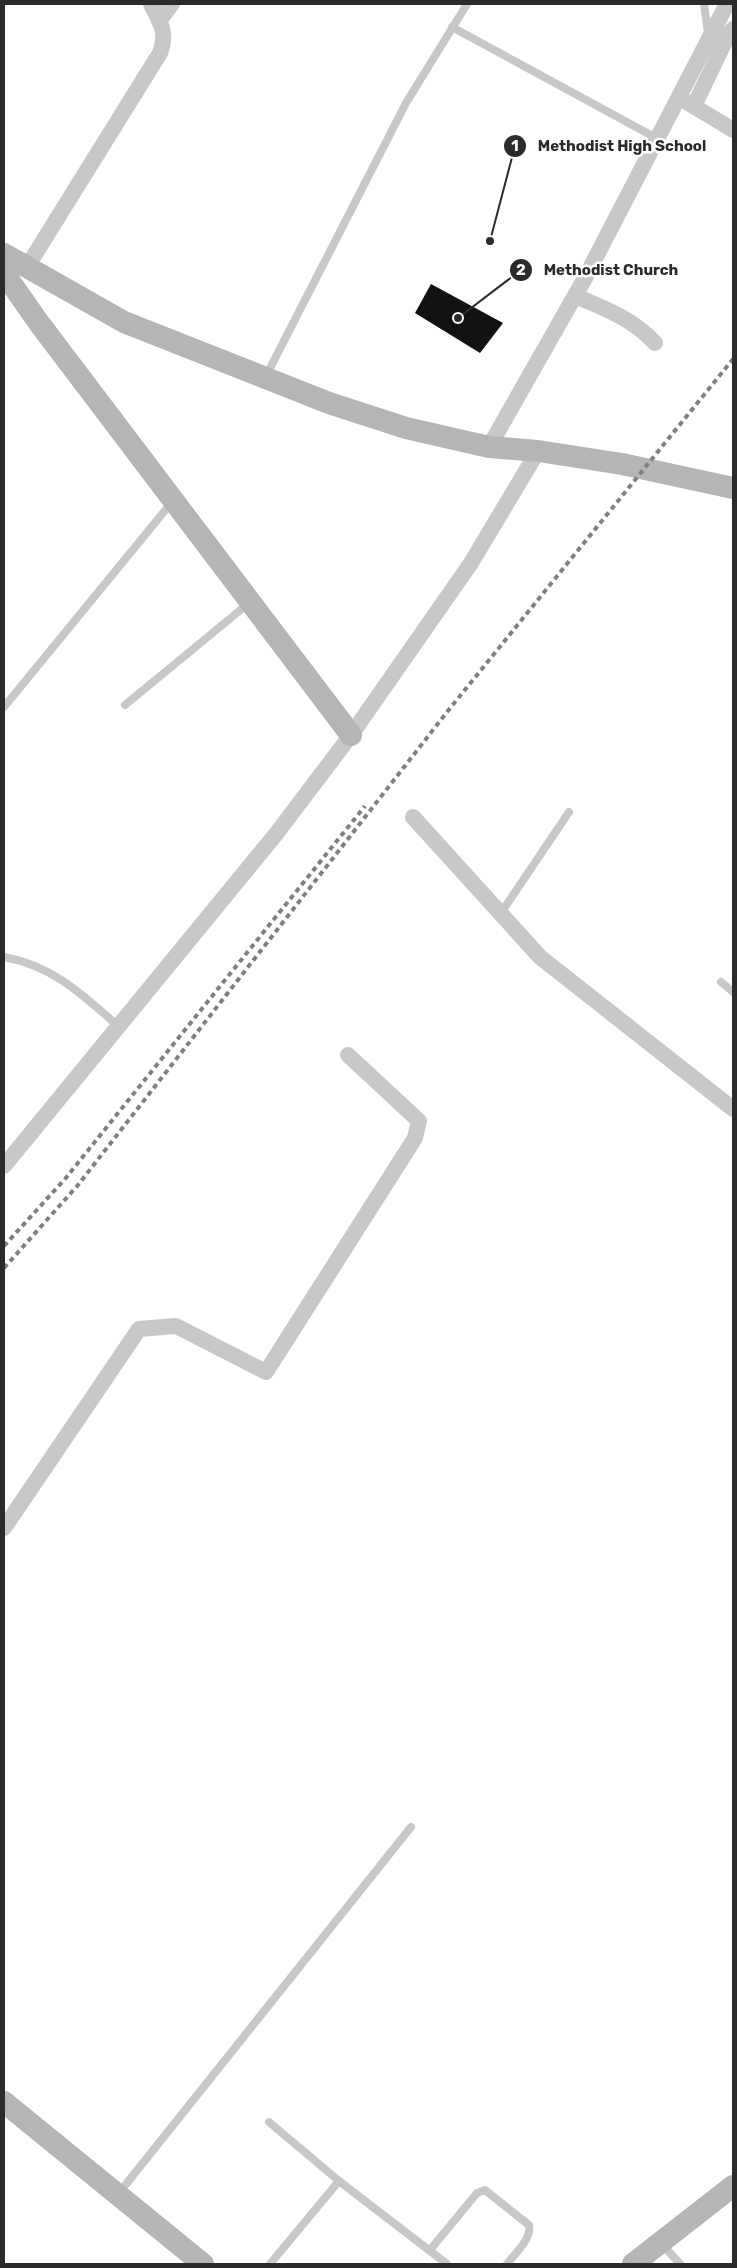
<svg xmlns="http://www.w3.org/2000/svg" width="737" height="2268" viewBox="0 0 737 2268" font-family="Rubik,sans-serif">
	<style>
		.building { fill: #121212 }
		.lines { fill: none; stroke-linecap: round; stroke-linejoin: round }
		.lane { stroke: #c8c8c8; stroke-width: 8 }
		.street { stroke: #c8c8c8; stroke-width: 16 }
		.secondary { stroke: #b5b5b5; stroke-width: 22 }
		.rail { stroke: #808080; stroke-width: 4; stroke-dasharray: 5 4; stroke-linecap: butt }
		.leader { fill: none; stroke: #2b2b2b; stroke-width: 2 }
		.callout-dot { fill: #2b2b2b; stroke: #fff; stroke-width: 2 }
		.mark-label { font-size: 15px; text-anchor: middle; font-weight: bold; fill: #fff }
		.callout-label { font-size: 15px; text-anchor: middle; font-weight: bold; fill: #2b2b2b; stroke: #fff; stroke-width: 5; stroke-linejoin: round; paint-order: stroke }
	</style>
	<rect width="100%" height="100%" fill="#fff"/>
	<!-- building -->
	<path class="building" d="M431,284L503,323L480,353L415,313Z"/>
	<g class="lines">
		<!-- lane -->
		<g class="lane">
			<path d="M704,4L708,33"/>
			<path d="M452,27L658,139"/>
			<path d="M266,376L406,103L467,4"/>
			<path d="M125,705L249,603"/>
			<path d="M4,707L172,502"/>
			<path d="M501,913L569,812"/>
			<path d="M4,957C53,966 82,994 118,1026"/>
			<path d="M721,982L733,992"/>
			<path d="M269,2122L339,2181L447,2264"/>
			<path d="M119,2193L411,1827"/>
			<path d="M662,2244L680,2264"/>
			<path d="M430,2250L477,2193L485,2190L529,2225C532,2239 515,2253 507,2264"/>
			<path d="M270,2264L339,2181"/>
		</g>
		<!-- street -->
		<g class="street">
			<path d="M159,21L172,4"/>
			<path d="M685,101L733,130"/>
			<path d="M694,106L728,35L733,29"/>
			<path d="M27,267L160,53C168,32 160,23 151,4"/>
			<path d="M575,296C604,308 633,319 655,343"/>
			<path d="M489,447L585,278L727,4"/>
			<path d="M413,817L540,957L733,1109"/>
			<path d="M4,1166L276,834L351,735L471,563L538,451"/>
			<path d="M4,1528L139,1329L176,1326L266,1372L415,1138L419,1121L348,1055"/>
		</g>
		<!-- secondary -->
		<g class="secondary">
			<path d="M4,254L124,322L329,403L406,428L489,447L538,451L622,464L733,488"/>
			<path d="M4,273L39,323L351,735"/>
			<path d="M4,2102L203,2264"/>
			<path d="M633,2264L733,2186"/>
		</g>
		<!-- rail -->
		<g class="rail">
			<path d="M4,1246L65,1179L365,806"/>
			<path d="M4,1268L78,1185L447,712L733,359"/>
		</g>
	</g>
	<!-- callouts -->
	<path class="leader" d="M490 241L515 146M458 318L521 270"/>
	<g class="callout-dot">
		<circle cx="490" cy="241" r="5"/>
		<circle cx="458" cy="318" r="5"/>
		<circle cx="515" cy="146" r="12"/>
		<circle cx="521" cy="270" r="12"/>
	</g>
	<g class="mark-label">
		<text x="515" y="151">1</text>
		<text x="521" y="275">2</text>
	</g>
	<g class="callout-label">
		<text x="622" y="151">Methodist High School</text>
		<text x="611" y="275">Methodist Church</text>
	</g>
	<!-- border -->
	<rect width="737" height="2268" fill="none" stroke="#2b2b2b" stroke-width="10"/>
</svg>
